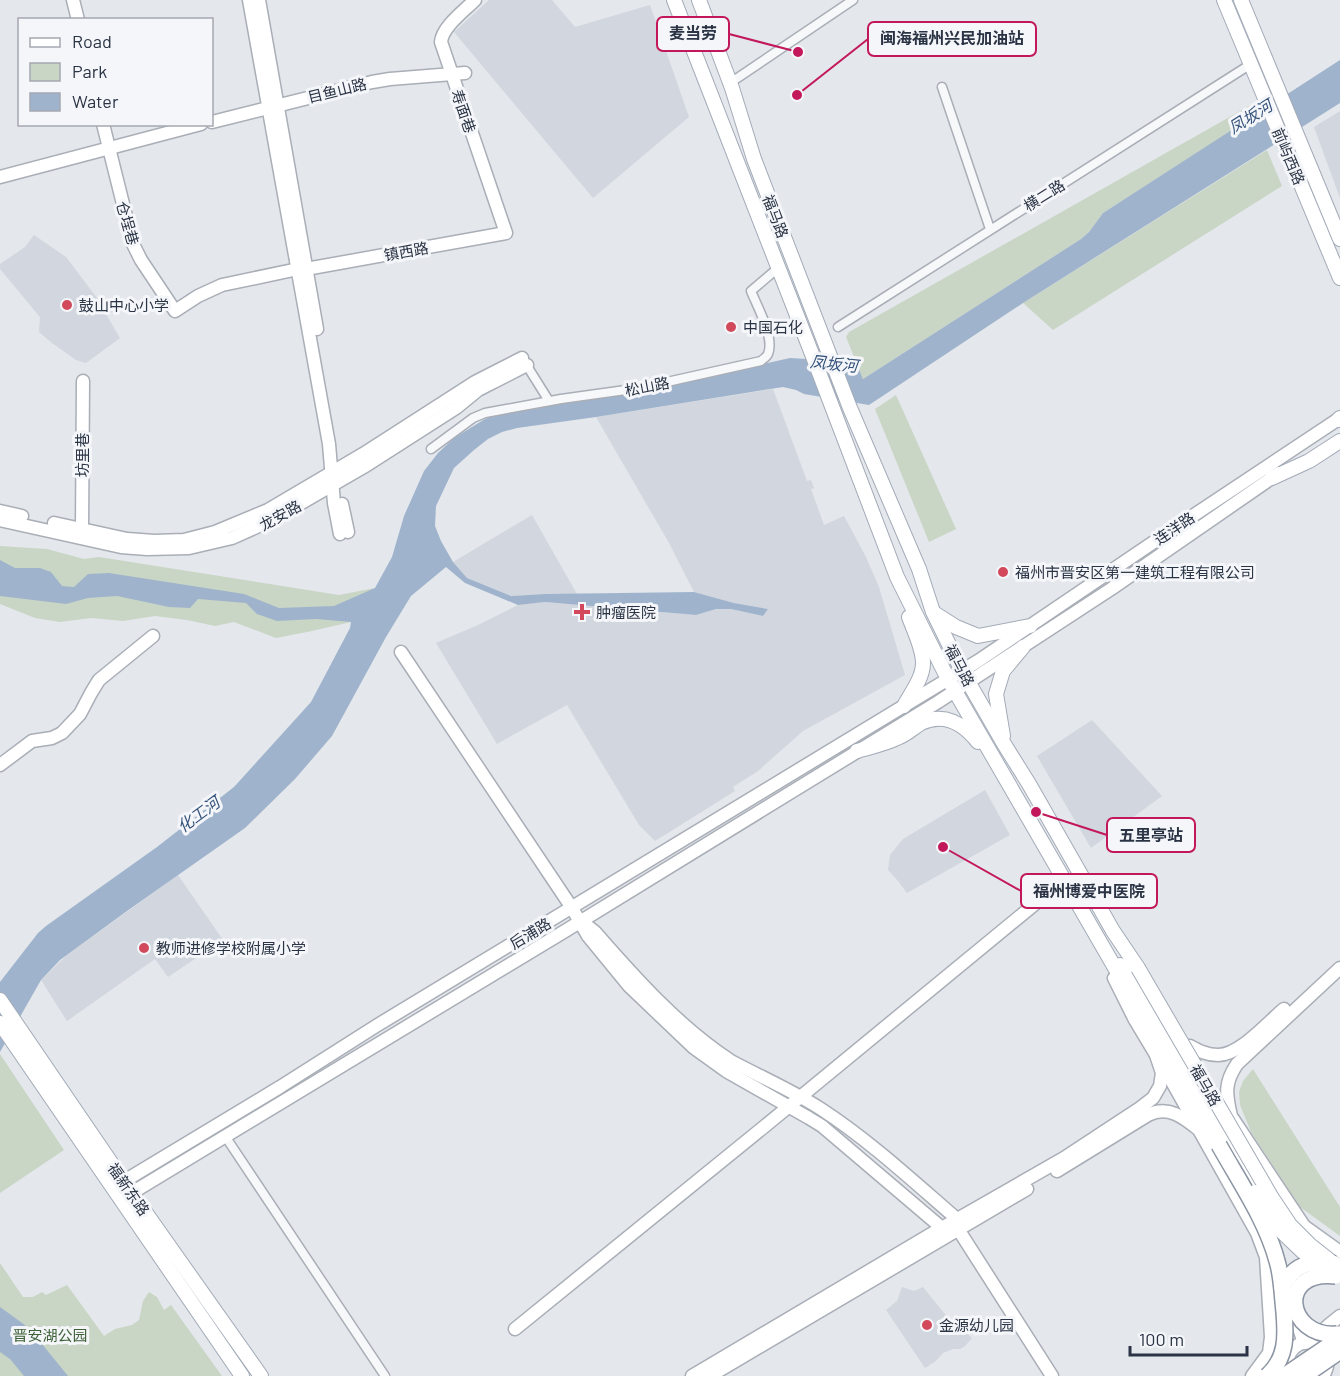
<svg xmlns="http://www.w3.org/2000/svg" width="1340" height="1376" viewBox="0 0 1340 1376" font-family="Barlow,'Noto Sans SC',sans-serif">
	<style>
		.built { fill: #d2d6de }
		.green { fill: #c9d6c5 }
		.water { fill: #9fb4cc }
		.lines { fill: none; stroke-linecap: round; stroke-linejoin: round }
		.street-casing { stroke: #a9aeb7; stroke-width: 11 }
		.secondary-casing { stroke: #a9aeb7; stroke-width: 15 }
		.primary-casing { stroke: #a3abb8; stroke-width: 16 }
		.highway-casing { stroke: #8b94a3; stroke-width: 18 }
		.street { stroke: #f7f8fa; stroke-width: 8 }
		.secondary { stroke: #fff; stroke-width: 12 }
		.primary { stroke: #fff; stroke-width: 14 }
		.highway { stroke: #fff; stroke-width: 15 }
		.primary-bridge-casing { stroke: #a3abb8; stroke-width: 16; stroke-linecap: butt }
		.highway-bridge-casing { stroke: #8b94a3; stroke-width: 18; stroke-linecap: butt }
		.primary-bridge { stroke: #fff; stroke-width: 14 }
		.highway-bridge { stroke: #fff; stroke-width: 15 }
		.poi-dot { fill: #d1495b; stroke: #f4f6f9; stroke-width: 2 }
		.labels { text-anchor: middle; dominant-baseline: central; stroke-width: 6; stroke-linejoin: round; paint-order: stroke }
		.street-label { font-size: 15px; fill: #2b3445; stroke: #f4f6f9 }
		.poi-label { font-size: 15px; fill: #2b3445; stroke: #f4f6f9; text-anchor: start }
		.park-label { font-size: 15px; fill: #3f6138; stroke: #f4f6f9 }
		.water-label { font-size: 16px; font-style: italic; fill: #34527a; stroke: #f4f6f9 }
		.leader { fill: none; stroke: #c2185b; stroke-width: 2 }
		.callout-dot { fill: #c2185b; stroke: #f4f6f9; stroke-width: 2 }
		.callout { fill: #f4f6f9; stroke: #c2185b; stroke-width: 2 }
		.callout-label { font-size: 16px; text-anchor: middle; font-weight: bold; fill: #2b3445 }
	</style>
	<rect width="100%" height="100%" fill="#e4e7ec"/>
	<!-- built -->
	<g class="built">
		<path d="M489,0H552L575,27L650,5L689,117L593,198L454,32Z"/>
		<path d="M1340,111V198L1314,127Z"/>
		<path d="M34,235L66,257L97,298L113,311L107,316L120,338L86,363L76,360L52,343L39,332L40,317L0,269V264L25,247Z"/>
		<path d="M773,389L807,481L811,480L814,488L811,489L824,525L844,516L866,557L879,587L905,675L803,731L758,771L733,787L735,791L655,841L639,825L567,705L497,744L436,643L478,625L518,605L545,602L696,615L716,609H731L763,616L768,609L734,603L694,592L669,543L596,417Z"/>
		<path d="M532,515L577,594H545L511,596L467,578L453,562Z"/>
		<path d="M1092,720L1162,796L1091,848L1037,756Z"/>
		<path d="M985,790L1010,835L907,893L898,881L888,870L890,855L903,839Z"/>
		<path d="M178,875L223,940L168,977L155,959L67,1021L41,980L67,955Z"/>
		<path d="M902,1287L914,1291L923,1287L944,1313L972,1338L965,1346L960,1349H953L943,1353L936,1361L925,1368L886,1310L897,1301Z"/>
	</g>
	<!-- green -->
	<g class="green">
		<path d="M1249,106L1253,117L1103,213L1089,232L1081,239L863,379L846,337L849,332Z"/>
		<path d="M1267,150L1282,186L1053,330L1023,303Z"/>
		<path d="M896,395L956,529L929,542L875,409Z"/>
		<path d="M0,546L47,549L84,559L99,557L339,595L375,588L351,622L312,631L276,638L234,622L215,626L187,620L155,616L123,621L91,618L60,622L35,618L0,604Z"/>
		<path d="M0,1054L64,1150L0,1193Z"/>
		<path d="M1253,1069L1340,1207V1236L1300,1207L1251,1132L1240,1105L1239,1092L1243,1081Z"/>
		<path d="M0,1263L23,1297H33L42,1292L46,1295L67,1285L104,1336L115,1329L132,1325L139,1320L143,1301L149,1292L157,1297L164,1310L171,1305L222,1376H0Z"/>
	</g>
	<!-- water -->
	<g class="water">
		<path d="M1340,60V103L1023,303L869,405L804,394L796,390L783,387L596,417L517,428L502,432L488,439L474,450L454,468L436,506L435,526L441,541L453,562L467,578L511,596L545,594L694,592L734,603L768,609L763,616L731,609H716L696,615L545,602L518,605L465,583L446,567L411,596L386,637L332,736L295,779L245,828L127,911L60,960L41,980L0,1052V982L38,933L46,926L157,847L234,787L311,702L350,628L351,622L316,619L277,621L257,614L246,603L198,599L190,608L169,607L117,596L88,598L66,604L0,596V560L15,568H40L51,572L62,586L74,587L88,574L109,573L244,594L279,608L334,606L375,588L392,557L404,516L424,471L438,453L454,438L485,419L496,415L529,409L644,390L790,358L856,362L863,379L1081,239L1089,232L1103,213Z"/>
		<path d="M0,1307L29,1328L68,1376H24L10,1359L0,1352Z"/>
	</g>
	<g class="lines">
		<defs>
			<g id="street">
				<path d="M730,83L853,0"/>
				<path d="M942,87L990,229"/>
				<path d="M838,327L1251,64"/>
				<path d="M524,361L549,401"/>
				<path d="M431,449L473,418L485,413L561,399L640,388L761,361C764,358 766,358 768,354C775,338 757,306 751,291L778,268"/>
				<path d="M225,1136L385,1376"/>
			</g>
			<g id="secondary">
				<path d="M73,0L78,20"/>
				<path d="M249,0L329,444L334,503L340,534"/>
				<path d="M259,0L317,329"/>
				<path d="M212,122L372,82L390,79L465,73"/>
				<path d="M103,124L133,244L141,260L175,311L198,296L222,285L298,269"/>
				<path d="M0,177L201,124"/>
				<path d="M306,269L506,233L441,42C442,27 465,10 475,0"/>
				<path d="M342,504L348,532"/>
				<path d="M0,511L22,516"/>
				<path d="M0,520L121,547L147,549L189,548L232,538L272,520L367,465L456,408L478,390L527,365"/>
				<path d="M54,523L127,539L154,541L184,540L215,532L268,510L363,454L475,382L522,358"/>
				<path d="M82,530L83,381"/>
				<path d="M401,652L572,908L588,936L629,986L694,1048L726,1071L809,1118L822,1126L942,1228L958,1229"/>
				<path d="M0,765L32,741L52,738L62,733L80,714L91,693L99,680L153,636"/>
				<path d="M586,925L595,932C636,979 679,1027 731,1061C761,1077 793,1091 821,1109C870,1141 913,1181 957,1219L958,1229L1052,1376"/>
				<path d="M1114,978L1135,1020L1171,1080L1257,1233L1266,1257L1271,1337L1269,1353L1252,1376"/>
				<path d="M1190,1046C1199,1051 1207,1055 1218,1055C1240,1055 1267,1023 1284,1009"/>
				<path d="M1231,1116C1226,1094 1224,1083 1237,1064L1340,968"/>
				<path d="M1233,1119L1304,1226L1340,1252"/>
				<path d="M1057,1171L1148,1115C1168,1105 1183,1117 1198,1129"/>
				<path d="M116,1186L280,1087L376,1026L978,661L1170,531L1340,418"/>
				<path d="M125,1197L565,931L938,702L1111,589L1279,473"/>
				<path d="M1294,1313L1304,1343"/>
				<path d="M515,1329L765,1126L1064,880"/>
				<path d="M1316,1337L1330,1324L1340,1316"/>
				<path d="M692,1376L933,1233L1064,1158L1140,1108L1153,1098L1160,1086L1162,1073L1156,1055"/>
				<path d="M710,1376L1027,1189"/>
				<path d="M1293,1376C1288,1369 1286,1361 1290,1353C1304,1329 1340,1350 1323,1376"/>
			</g>
			<g id="primary">
				<path d="M674,0L812,354L897,577L948,679L1122,980"/>
				<path d="M699,0L732,88L754,159L850,408L919,569L933,612L962,671L1004,744L1029,784L1113,931L1138,968"/>
				<path d="M1224,0L1340,278"/>
				<path d="M1241,0L1340,239"/>
				<path d="M1338,420L1340,418"/>
				<path d="M1272,478L1309,461L1340,441"/>
				<path d="M934,613L956,627L978,636L1030,626"/>
				<path d="M904,706C911,693 923,678 923,663C923,648 914,631 909,617"/>
				<path d="M1003,736L996,694L1003,671L1023,647"/>
				<path d="M857,751C870,747 885,744 897,738C906,735 913,728 921,723C944,712 964,724 978,742"/>
				<path d="M1120,965L1130,976L1255,1192"/>
				<path d="M0,1000L131,1192L261,1376"/>
				<path d="M0,1023L242,1376"/>
			</g>
			<path id="highway" d="M1122,980L1219,1145"/>
		</defs>
		<!-- street casing -->
		<use href="#street" class="street-casing"/>
		<!-- secondary casing -->
		<use href="#secondary" class="secondary-casing"/>
		<!-- primary casing -->
		<use href="#primary" class="primary-casing"/>
		<!-- highway casing -->
		<use href="#highway" class="highway-casing"/>
		<!-- street -->
		<use href="#street" class="street"/>
		<!-- secondary -->
		<use href="#secondary" class="secondary"/>
		<!-- primary -->
		<use href="#primary" class="primary"/>
		<!-- highway -->
		<use href="#highway" class="highway"/>
		<defs>
			<g id="primary-bridge">
				<path d="M1138,968L1272,1198L1290,1225L1310,1245L1338,1267"/>
				<path d="M1255,1192L1282,1232L1303,1252L1322,1265"/>
			</g>
			<g id="highway-bridge">
				<path d="M1219,1145C1239,1181 1266,1220 1277,1261C1282,1277 1282,1295 1284,1312C1286,1336 1287,1358 1267,1376"/>
				<path d="M1336,1276C1276,1269 1286,1338 1337,1334"/>
				<path d="M1282,1288C1293,1264 1310,1260 1335,1264"/>
				<path d="M1284,1376L1340,1338"/>
				<path d="M1304,1376L1340,1351"/>
			</g>
		</defs>
		<!-- primary-bridge casing -->
		<use href="#primary-bridge" class="primary-bridge-casing"/>
		<!-- highway-bridge casing -->
		<use href="#highway-bridge" class="highway-bridge-casing"/>
		<!-- primary-bridge -->
		<use href="#primary-bridge" class="primary-bridge"/>
		<!-- highway-bridge -->
		<use href="#highway-bridge" class="highway-bridge"/>
	</g>
	<!-- markers -->
	<g class="poi-dot">
		<circle cx="67" cy="305" r="6"/>
		<circle cx="731" cy="327" r="6"/>
		<circle cx="1003" cy="572" r="6"/>
		<path d="M579 603h6v6h6v6h-6v6h-6v-6h-6v-6h6z"/>
		<circle cx="144" cy="948" r="6"/>
		<circle cx="927" cy="1325" r="6"/>
	</g>
	<g class="labels">
		<!-- street labels -->
		<g class="street-label">
			<text transform="translate(337 90) rotate(-14)">目鱼山路</text>
			<text transform="translate(464 111) rotate(71)">寿面巷</text>
			<text transform="translate(1289 156) rotate(67)">前屿西路</text>
			<text transform="translate(1044 195) rotate(-32)">横二路</text>
			<text transform="translate(776 216) rotate(69)">福马路</text>
			<text transform="translate(128 223) rotate(74)">仓埕巷</text>
			<text transform="translate(406 251) rotate(-10)">镇西路</text>
			<text transform="translate(647 386) rotate(-11)">松山路</text>
			<text transform="translate(82 455) rotate(-90)">坊里巷</text>
			<text transform="translate(280 515) rotate(-29)">龙安路</text>
			<text transform="translate(1174 528) rotate(-34)">连洋路</text>
			<text transform="translate(960 665) rotate(62)">福马路</text>
			<text transform="translate(530 933) rotate(-31)">后浦路</text>
			<text transform="translate(1206 1085) rotate(60)">福马路</text>
			<text transform="translate(129 1189) rotate(55)">福新东路</text>
		</g>
		<!-- poi labels -->
		<g class="poi-label">
			<text x="79" y="305">鼓山中心小学</text>
			<text x="743" y="327">中国石化</text>
			<text x="1015" y="572">福州市晋安区第一建筑工程有限公司</text>
			<text x="596" y="612">肿瘤医院</text>
			<text x="156" y="948">教师进修学校附属小学</text>
			<text x="939" y="1325">金源幼儿园</text>
		</g>
		<!-- park labels -->
		<g class="park-label">
			<text x="50" y="1335">晋安湖公园</text>
		</g>
		<!-- water labels -->
		<g class="water-label">
			<text transform="translate(1250 116) rotate(-32)">凤坂河</text>
			<text transform="translate(834 363) rotate(6)">凤坂河</text>
			<text transform="translate(198 814) rotate(-36)">化工河</text>
		</g>
	</g>
	<!-- callouts -->
	<path class="leader" d="M798 52L729 34M797 95L868 39M1036 812L1107 835M943 847L1021 891"/>
	<g class="callout-dot">
		<circle cx="798" cy="52" r="6"/>
		<circle cx="797" cy="95" r="6"/>
		<circle cx="1036" cy="812" r="6"/>
		<circle cx="943" cy="847" r="6"/>
	</g>
	<g class="callout">
		<rect x="657" y="17" width="72" height="34" rx="6"/>
		<rect x="868" y="22" width="168" height="34" rx="6"/>
		<rect x="1107" y="818" width="88" height="34" rx="6"/>
		<rect x="1021" y="874" width="136" height="34" rx="6"/>
	</g>
	<g class="callout-label">
		<text x="693" y="39">麦当劳</text>
		<text x="952" y="44">闽海福州兴民加油站</text>
		<text x="1151" y="841">五里亭站</text>
		<text x="1089" y="897">福州博爱中医院</text>
	</g>
	<!-- legend -->
	<rect x="18" y="18" width="195" height="108" fill="#f4f6f9" stroke="#a4a8b1" stroke-width="1.5"/>
	<rect x="30" y="38" width="30" height="9" fill="#ffffff" stroke="#a4a8b1" stroke-width="1.5"/>
	<text x="72" y="48" font-size="18" fill="#2b3445">Road</text>
	<rect x="30" y="63" width="30" height="18" fill="#c9d6c5" stroke="#a4a8b1" stroke-width="1.5"/>
	<text x="72" y="78" font-size="18" fill="#2b3445">Park</text>
	<rect x="30" y="93" width="30" height="18" fill="#9fb4cc" stroke="#a4a8b1" stroke-width="1.5"/>
	<text x="72" y="108" font-size="18" fill="#2b3445">Water</text>
	<!-- scale -->
	<path d="M1130 1346v9h117v-9" fill="none" stroke="#2b3445" stroke-width="3"/>
	<text x="1139" y="1346" font-size="18" fill="#2b3445" stroke="#f4f6f9" stroke-width="4.5" paint-order="stroke">100 m</text>
</svg>
